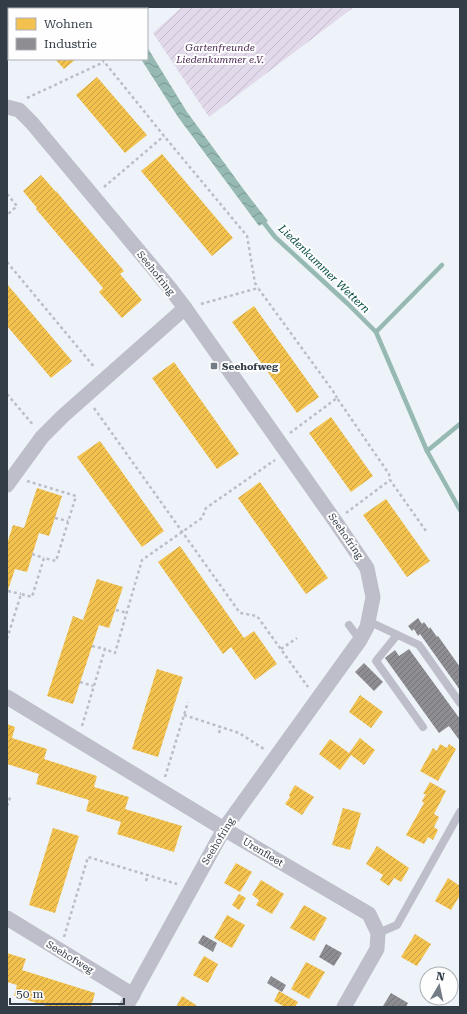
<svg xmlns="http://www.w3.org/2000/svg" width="467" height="1014" viewBox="0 0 467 1014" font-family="'Roboto Serif',serif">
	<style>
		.garden { fill: url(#garden-furrows) }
		.water { fill: url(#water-waves) }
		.homes { fill: url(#homes-hatch) }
		.industry { fill: url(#industry-hatch) }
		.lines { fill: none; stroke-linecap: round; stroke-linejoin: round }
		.stream { stroke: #96b9b3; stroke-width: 4.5 }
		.path { stroke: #bcbdc6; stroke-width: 2.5; stroke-dasharray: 3 3; stroke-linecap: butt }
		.service { stroke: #bdbec9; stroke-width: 8 }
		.minor { stroke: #bdbec9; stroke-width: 15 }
		.poi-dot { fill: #747d86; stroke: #fefefe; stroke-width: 1.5 }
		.labels { text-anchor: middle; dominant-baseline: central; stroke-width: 4; stroke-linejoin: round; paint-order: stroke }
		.park-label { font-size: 10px; font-style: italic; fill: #4a2852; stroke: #fefefe }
		.street-label { font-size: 10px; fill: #333d48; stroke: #fefefe }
		.poi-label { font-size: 10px; font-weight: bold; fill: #333d48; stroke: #fefefe; text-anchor: start }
		.water-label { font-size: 11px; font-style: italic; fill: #054d43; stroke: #fefefe }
	</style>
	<defs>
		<pattern id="garden-furrows" width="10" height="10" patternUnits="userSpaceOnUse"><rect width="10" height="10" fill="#e2d9ea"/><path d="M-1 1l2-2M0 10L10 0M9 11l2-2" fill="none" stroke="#c2bbca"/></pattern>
		<pattern id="water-waves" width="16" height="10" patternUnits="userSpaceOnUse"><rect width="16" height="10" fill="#96b9b3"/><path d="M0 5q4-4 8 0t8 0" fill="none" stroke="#7b9894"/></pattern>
		<pattern id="homes-hatch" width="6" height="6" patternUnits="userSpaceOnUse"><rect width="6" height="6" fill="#f2c14e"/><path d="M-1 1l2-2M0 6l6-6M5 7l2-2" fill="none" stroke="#c59e43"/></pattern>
		<pattern id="industry-hatch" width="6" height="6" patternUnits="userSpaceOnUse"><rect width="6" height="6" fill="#8d8d92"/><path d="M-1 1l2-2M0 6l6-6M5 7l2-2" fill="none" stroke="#747479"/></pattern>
	</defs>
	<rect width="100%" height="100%" fill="#edf3f8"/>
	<!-- garden -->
	<path class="garden" d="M182,7H354L209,117L153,33Z"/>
	<!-- water -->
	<path class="water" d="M147,47L187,112L247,194L268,221L259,226L178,117L141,59H147Z"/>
	<!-- homes -->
	<g class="homes">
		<path d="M11,7H47L49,9H13Z"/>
		<path d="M55,59H76L64,69Z"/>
		<path d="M97,77L147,135L125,153L76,95Z"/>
		<path d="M162,154L233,238L212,256L141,171Z"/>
		<path d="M41,175L56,192V191L124,271L120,274L142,300L122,318L99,292L103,288L36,209L37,208L23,191Z"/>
		<path d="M7,284L72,361L51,378L7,326Z"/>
		<path d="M254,306L319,397L297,413L232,322Z"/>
		<path d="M174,362L239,454L217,469L152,378Z"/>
		<path d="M331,417L373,476L351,492L309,433Z"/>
		<path d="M100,441L164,531L142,547L77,457Z"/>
		<path d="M260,482L328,578L306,594L238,498Z"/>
		<path d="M37,488L62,496L49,536L39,533L27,572L15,569L7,593V544L13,525L24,528Z"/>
		<path d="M386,499L430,561L407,577L363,515Z"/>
		<path d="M180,546L244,638L254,631L277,664L255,680L231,647L223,654L158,562Z"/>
		<path d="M97,579L123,587L109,628L99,625L73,704L47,696L73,616L83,620Z"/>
		<path d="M157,669L183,677L158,757L132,749Z"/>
		<path d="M360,695L383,712L371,728L349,712Z"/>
		<path d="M7,724L15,727L12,738L47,749L44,759L97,776L94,787L129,797L125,809L182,826L174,852L117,834L121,822L86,811L89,800L36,784L39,774L7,764Z"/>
		<path d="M360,738L375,750L364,765L351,755L340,770L319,754L330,739L349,753Z"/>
		<path d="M440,744L447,748L449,744L456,749L438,781L420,771L433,748L437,751Z"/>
		<path d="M430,782L446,791L434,814L439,817L434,827L438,830L433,840L428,837L424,844L406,835L424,803L422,801L426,794H423Z"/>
		<path d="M295,785L314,797L302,815L285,804L290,797L289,795Z"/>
		<path d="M343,808L361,813L350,850L332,845Z"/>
		<path d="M53,828L79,836L55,913L29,905Z"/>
		<path d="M377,846L409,868L401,882L394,878L389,886L380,880L383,875L366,864Z"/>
		<path d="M236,863L252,872L240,892L224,883Z"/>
		<path d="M448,878L460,886V895L451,910L435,901Z"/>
		<path d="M261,880L284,894L272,914L256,905L259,900L252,895Z"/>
		<path d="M239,894L246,898L239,910L232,905Z"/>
		<path d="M304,905L327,918L314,941L290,928Z"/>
		<path d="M227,915L245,925L232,948L214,938Z"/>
		<path d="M415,934L431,944L417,966L401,957Z"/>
		<path d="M7,953L26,959L22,970L95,993L91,1007H50L14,996L17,985L7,982Z"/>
		<path d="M204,956L218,964L208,983L193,975Z"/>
		<path d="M306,962L325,972L309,999L291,989Z"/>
		<path d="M279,991L298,1002L295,1007H285L274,1001Z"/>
		<path d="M182,996L196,1005L195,1007H176Z"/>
	</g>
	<!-- industry -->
	<g class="industry">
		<path d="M418,618L422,624L424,622L429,629L430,627L437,637L438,636L460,667V690L420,634L418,636L414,629L412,631L408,626Z"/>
		<path d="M409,649L460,719V741L449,726L439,733L385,658L395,650L399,656Z"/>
		<path d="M364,663L383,682L374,691L355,672Z"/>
		<path d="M203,935L217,943L213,952L198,943Z"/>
		<path d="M326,944L342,953L334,966L319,957Z"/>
		<path d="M271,976L286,985L282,992L267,983Z"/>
		<path d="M391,993L408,1003L406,1007H385L383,1006Z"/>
	</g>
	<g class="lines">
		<!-- stream -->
		<g class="stream">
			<path d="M143,9L147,7"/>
			<path d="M261,219L275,237L348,304L376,332L427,451L460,510"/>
			<path d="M376,332L442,265"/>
			<path d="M427,451L460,424"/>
		</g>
		<!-- path -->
		<g class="path">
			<path d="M58,7L60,9"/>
			<path d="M102,59L164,136L247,236L255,283L258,288"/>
			<path d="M27,98L104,62"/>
			<path d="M104,187L164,136"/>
			<path d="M7,194L17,206L7,215"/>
			<path d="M7,262L95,368"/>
			<path d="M201,304L258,288L333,391L337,398"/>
			<path d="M7,394L34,426"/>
			<path d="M94,408L240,613L257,616L308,687"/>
			<path d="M290,433L337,398L389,474L390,480L426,531"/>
			<path d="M346,513L390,480"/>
			<path d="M55,518L68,521"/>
			<path d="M32,554L44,558"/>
			<path d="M8,591L21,594"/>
			<path d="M116,610L127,613"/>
			<path d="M7,639L21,594L32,597L44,558L56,561L76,496L27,481"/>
			<path d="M92,646L105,649"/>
			<path d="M281,649L297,638"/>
			<path d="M80,682L93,686"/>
			<path d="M184,715L239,733L264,749"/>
			<path d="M82,726L105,649L115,653L142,560L202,518L206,508L275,460"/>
			<path d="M219,733L221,727"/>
			<path d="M165,777L188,702"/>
			<path d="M7,806L11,795"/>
			<path d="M146,881L148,875"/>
			<path d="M64,937L88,857L177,884"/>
		</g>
		<!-- service -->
		<g class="service">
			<path d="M368,621L419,645L460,703"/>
			<path d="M349,625L360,640"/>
			<path d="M397,635L376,661L423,727"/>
			<path d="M378,933L397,925L460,812"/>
		</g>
		<!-- minor -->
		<g class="minor">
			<path d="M7,107L19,110L32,123L169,287L185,308L335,521L367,568L373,597L367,627L360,640L224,829L126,1007"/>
			<path d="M7,485L42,437L63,416L185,308"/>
			<path d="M7,697L224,829L369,914L378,933L377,949L344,1007"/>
			<path d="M7,918L133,995"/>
		</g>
	</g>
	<!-- markers -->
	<rect class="poi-dot" x="210" y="362" width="8" height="8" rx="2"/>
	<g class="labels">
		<!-- park labels -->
		<g class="park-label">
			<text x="220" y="47">Gartenfreunde<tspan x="220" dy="12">Liedenkummer e.V.</tspan></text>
		</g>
		<!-- street labels -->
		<g class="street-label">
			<text transform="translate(156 273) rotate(51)">Seehofring</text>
			<text transform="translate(346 536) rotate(55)">Seehofring</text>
			<text transform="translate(218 841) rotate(-59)">Seehofring</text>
			<text transform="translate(263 852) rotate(31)">Urenfleet</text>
			<text transform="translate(70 957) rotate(31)">Seehofweg</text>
		</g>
		<!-- poi labels -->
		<g class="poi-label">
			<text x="222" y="366">Seehofweg</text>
		</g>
		<!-- water labels -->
		<g class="water-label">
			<text transform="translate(324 269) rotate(44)">Liedenkummer Wettern</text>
		</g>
	</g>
	<!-- border -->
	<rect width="467" height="1014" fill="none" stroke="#333d48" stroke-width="16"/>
	<!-- legend -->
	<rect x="8" y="8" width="140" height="52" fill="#fefefe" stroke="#adb1b5"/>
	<rect x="16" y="18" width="20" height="12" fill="#f2c14e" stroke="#adb1b5"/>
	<text x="44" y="28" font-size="12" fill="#333d48">Wohnen</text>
	<rect x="16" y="38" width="20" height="12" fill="#8d8d92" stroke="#adb1b5"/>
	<text x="44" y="48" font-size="12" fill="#333d48">Industrie</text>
	<!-- north arrow -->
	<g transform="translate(439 986) rotate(9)"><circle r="19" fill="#fefefe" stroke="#adb1b5"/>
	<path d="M0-3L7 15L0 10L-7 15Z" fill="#747d86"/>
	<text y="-6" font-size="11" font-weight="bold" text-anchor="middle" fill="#333d48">N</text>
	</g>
	<!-- scale -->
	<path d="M10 998v6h114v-6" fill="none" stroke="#333d48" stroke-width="2"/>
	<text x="16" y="998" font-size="12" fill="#333d48" stroke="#fefefe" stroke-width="3" paint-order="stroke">50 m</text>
</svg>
